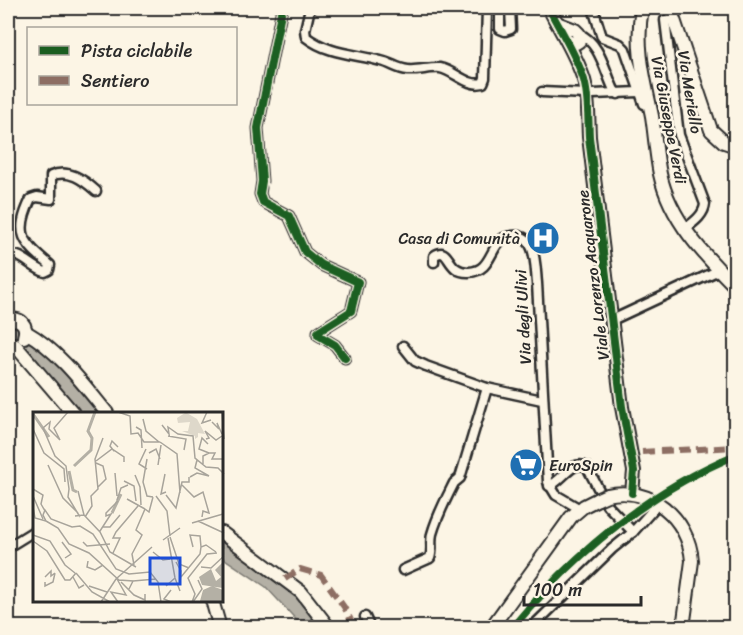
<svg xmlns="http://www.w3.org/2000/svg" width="743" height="635" viewBox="0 0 743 635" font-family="Sriracha,sans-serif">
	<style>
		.water { fill: #b4b0a5; stroke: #7d7b74; stroke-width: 1.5 }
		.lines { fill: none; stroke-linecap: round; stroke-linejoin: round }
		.street-casing { stroke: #2b2b2b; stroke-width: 13 }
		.secondary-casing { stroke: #2b2b2b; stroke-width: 16 }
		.street { stroke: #fcf5e5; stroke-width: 8 }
		.secondary { stroke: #fcf5e5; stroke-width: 12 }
		.secondary-bridge-casing { stroke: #2b2b2b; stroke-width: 16; stroke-linecap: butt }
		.secondary-bridge { stroke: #fcf5e5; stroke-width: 12 }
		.quiet { stroke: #8d6e63; stroke-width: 6; stroke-dasharray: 12 6; stroke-linecap: butt }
		.cycleway-casing { stroke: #fcf5e5; stroke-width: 11 }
		.cycleway { stroke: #1b5e20; stroke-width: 8 }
		.labels { text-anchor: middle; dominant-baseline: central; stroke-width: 5; stroke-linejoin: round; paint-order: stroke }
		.street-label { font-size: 16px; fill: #2b2b2b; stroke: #fcf5e5 }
		.poi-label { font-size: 16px; fill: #2b2b2b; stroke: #fcf5e5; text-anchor: end }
		.inset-river { fill: none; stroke: #b4b0a5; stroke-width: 3 }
		.inset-road { fill: none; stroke: #a8a49b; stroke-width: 1.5 }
		.view { fill: #1d4ed8; fill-opacity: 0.15; stroke: #1d4ed8; stroke-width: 3 }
		.inset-edge { fill: none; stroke: #2b2b2b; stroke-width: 3 }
	</style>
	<rect width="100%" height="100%" fill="#fcf5e5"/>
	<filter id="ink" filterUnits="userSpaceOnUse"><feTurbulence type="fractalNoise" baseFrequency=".0167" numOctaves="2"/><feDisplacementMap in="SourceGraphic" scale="12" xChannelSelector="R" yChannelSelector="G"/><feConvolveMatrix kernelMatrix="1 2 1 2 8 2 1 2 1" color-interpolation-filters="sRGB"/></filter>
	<g filter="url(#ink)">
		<!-- water -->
		<g class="water">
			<path d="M8,319L54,357L103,413H78L24,352L8,337Z"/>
			<path d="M222,538L299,595L325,627H303L266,587L222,557Z"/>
		</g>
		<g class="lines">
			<defs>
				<g id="street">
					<path d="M282,8L258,128L262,181L260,194L263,202L289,216L305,252L321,265L358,282L351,311L318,332V335L335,345L345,358"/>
					<path d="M310,8L305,30L306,37C328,54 355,54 381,61C391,63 397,69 408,70C418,71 430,67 440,68C455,71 467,87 483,83L485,78L487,8"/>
					<path d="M500,8V29L505,31L511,29L510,8"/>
					<path d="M593,8L602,37L620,44L625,49L644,104"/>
					<path d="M665,20L679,135L705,204C704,215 694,222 685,229"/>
					<path d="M579,34C600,42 605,72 614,90L618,94"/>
					<path d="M542,92L586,94"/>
					<path d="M593,94L639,92"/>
					<path d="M8,254C23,254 31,267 45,272L49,270L50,265C23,242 14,234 31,199L37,197L51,199V176C68,168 84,180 96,191"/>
					<path d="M434,262V256C451,244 445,273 469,272C489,271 489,253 500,241C503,237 507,237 512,236C537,233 535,266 537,283L548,482L556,495L580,509"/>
					<path d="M612,320L719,270"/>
					<path d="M403,346L415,361L426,366L487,388L542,400"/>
					<path d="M549,486C563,481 571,459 587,467L607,505L633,532"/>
					<path d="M8,547L34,531"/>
					<path d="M403,570L430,558C433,550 430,542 432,534C437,516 446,499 454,483L460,478L487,388"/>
					<path d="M365,617L370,628"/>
					<path d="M531,628L612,549L633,532L658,504"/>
				</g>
				<g id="secondary">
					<path d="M549,8C561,32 576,54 584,80C589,98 588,118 589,137L622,407L634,471L632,493"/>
					<path d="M642,8C635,46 644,78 652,116C655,135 656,155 660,174C670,220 704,255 736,287"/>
					<path d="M670,8L711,130L724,142L736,146"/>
					<path d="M557,23L575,30L579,34V41L576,43L569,42"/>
					<path d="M8,321C20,316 28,325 24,337"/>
					<path d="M26,332C58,350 84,385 107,413"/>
					<path d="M14,344L73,413"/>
					<path d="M607,495C650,485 689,518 692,561L683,628"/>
					<path d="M222,533L301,592L329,628"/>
					<path d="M212,600L220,628"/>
					<path d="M491,628L571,517L584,506L598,499"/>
				</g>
			</defs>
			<!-- street casing -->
			<use href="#street" class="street-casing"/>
			<!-- secondary casing -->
			<use href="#secondary" class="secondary-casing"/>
			<!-- street -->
			<use href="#street" class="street"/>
			<!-- secondary -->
			<use href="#secondary" class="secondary"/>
			<defs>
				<path id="secondary-bridge" d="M598,499L607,495"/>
			</defs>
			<!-- secondary-bridge casing -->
			<use href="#secondary-bridge" class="secondary-bridge-casing"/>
			<!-- secondary-bridge -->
			<use href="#secondary-bridge" class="secondary-bridge"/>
			<!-- quiet -->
			<g class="quiet">
				<path d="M642,452L736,447"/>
				<path d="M285,579L300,569L321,575L344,607L355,628"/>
			</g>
			<defs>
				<g id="cycleway">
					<path d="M282,8L258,128L262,181L260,194L263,202L289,216L305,252L321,265L358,282L351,311L318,332V335L335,345L345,358"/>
					<path d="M549,8C561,32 576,54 584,80C589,98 588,118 589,137L622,407L634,471L632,493"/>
					<path d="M512,628C574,554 646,492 736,455"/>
				</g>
			</defs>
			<!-- cycleway casing -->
			<use href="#cycleway" class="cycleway-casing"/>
			<!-- cycleway -->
			<use href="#cycleway" class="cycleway"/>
		</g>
	</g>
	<!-- icons -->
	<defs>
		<symbol id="hospital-disc" viewBox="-11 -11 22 22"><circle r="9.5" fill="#1f6fb2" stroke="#fcf5e5"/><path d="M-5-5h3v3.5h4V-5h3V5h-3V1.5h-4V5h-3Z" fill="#fff"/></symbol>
		<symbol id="supermarket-disc" viewBox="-11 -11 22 22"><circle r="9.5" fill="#1f6fb2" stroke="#fcf5e5"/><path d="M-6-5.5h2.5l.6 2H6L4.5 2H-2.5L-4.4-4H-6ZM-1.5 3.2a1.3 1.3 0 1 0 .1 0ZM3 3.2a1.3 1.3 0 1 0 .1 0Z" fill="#fff"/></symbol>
	</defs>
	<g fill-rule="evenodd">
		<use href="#hospital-disc" x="524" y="219" width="38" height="38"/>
		<use href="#supermarket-disc" x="507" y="446" width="38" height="38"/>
	</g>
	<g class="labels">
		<!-- street labels -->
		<g class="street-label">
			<text transform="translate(690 92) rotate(81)">Via Meriello</text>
			<text transform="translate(669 120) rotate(79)">Via Giuseppe Verdi</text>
			<text transform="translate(593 275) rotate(-97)">Viale Lorenzo Acquarone</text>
			<text transform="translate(523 317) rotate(-93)">Via degli Ulivi</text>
		</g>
		<!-- poi labels -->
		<g class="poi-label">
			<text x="520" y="238">Casa di Comunità</text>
			<text x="549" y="465" text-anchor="start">EuroSpin</text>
		</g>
	</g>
	<!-- overview -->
	<g transform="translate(33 412)">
		<rect width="190" height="190" fill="#fcf5e5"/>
		<path d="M152,1H154L164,7L172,22L165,21V25L162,27V24L149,19H155L157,10L145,11L144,6Z" fill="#ded8ca"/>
		<path d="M190,150V176L169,173L166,165L178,157L183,169L188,165L182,158ZM179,174L190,178V190H162L167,189L170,178Z" fill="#b4b0a5"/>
		<path class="inset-river" d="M0,2L16,25M41,54L58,38L59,26L55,19L62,0M36,59L40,78L44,80M79,101L88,82"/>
		<path class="inset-road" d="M35,0L21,16L27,28L16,17L17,10L10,16L22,44L33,54L36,77M85,0L97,4L98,22L105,21L111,30H127M174,0L169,11L178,8M189,0L191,27M110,7L113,19L126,30M179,10L186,17L184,11L189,22M129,13L136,22L135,15L145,22L160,24L162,46L173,55L185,56L191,62M103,15L108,18L109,36M0,17L11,41L31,57L32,70M135,24L153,27L151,38M173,27L176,26L172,19L183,28L189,24M127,30L144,42L147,81M175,32L169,26L166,37L176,41M113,37L106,52L114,57M81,39L77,34L79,29L85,35M116,41L123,37L127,47M114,47L110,70L114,84L120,85M63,49L79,37L91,45V50M63,51L70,54L73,67L65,75M15,53L30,86L45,101M125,53L128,33M170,53V44L176,41H182L179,47H191M82,61L84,84M132,62L128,82L133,80M102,63L107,75L108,93M157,65L164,61L176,64L162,56L164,48M91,69L101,74L103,89M149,73L161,85L170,80L176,101L170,99L169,105M0,77L10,83L8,92L12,99M36,77L35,85L47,105M45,79L51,103M133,83L143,96L149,70H156V65M0,84L10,107M123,84L134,99L137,124M94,87L112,97M84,88L88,76L95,73M0,95L2,106L13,109L10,103L12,98L18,107L39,115L47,114L60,122L83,157L96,162L117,160L125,170L128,190M112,97L116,100L120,85M42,104L51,103L67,120L77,140L103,155M52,105L59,94L58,84L65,77L62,47L70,26M13,109L25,116L36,132L56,141L86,168L100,169L96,177M165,109L191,121M159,111L190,102M70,115H77L87,103M67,119L78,102L73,104V101L85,89M0,123L17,129L32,153L42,161M137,125L146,152L156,156M135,126L142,166M130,128L147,116M0,129L14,139L32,168H37L43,161M29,130L38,142L32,146M50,130L54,134L77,132M160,135L157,123L167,124L168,135M120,140L130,148L137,147M80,141L87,126H80L83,120L105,94M55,149L54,155L62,158L70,153M143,150L148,159L147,172M101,153L99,142L109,123L103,118L112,97M168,155L178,156L191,144M43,161L59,180L77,190M12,165L18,159V164L22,161M40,165L46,176L51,173M148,165L167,142L168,135L173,133L183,140M84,167L93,183L78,180L85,190M100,169L123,167M12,170V174L20,170L22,161M88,170L101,183L112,188V182M56,174L74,180M133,174L142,166L147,179M138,178L131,187L138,190M68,190L83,167L119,135M159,190L162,182L155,166L174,142L184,141M160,190L169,177L165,168"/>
		<path class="view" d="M117,146H147V172H117Z"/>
		<rect width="190" height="190" class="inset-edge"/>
	</g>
	<!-- margin -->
	<rect width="743" height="635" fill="none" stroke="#fcf5e5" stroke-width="30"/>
	<rect x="15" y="15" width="713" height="605" fill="none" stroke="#2b2b2b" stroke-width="2" filter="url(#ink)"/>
	<!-- legend -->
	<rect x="27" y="27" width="210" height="78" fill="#fcf5e5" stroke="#a8a49b" stroke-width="1.5"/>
	<rect x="39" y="46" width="30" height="9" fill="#1b5e20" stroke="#a8a49b" stroke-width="1.5"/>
	<text x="81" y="57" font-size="18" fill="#2b2b2b">Pista ciclabile</text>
	<rect x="39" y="76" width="30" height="9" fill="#8d6e63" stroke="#a8a49b" stroke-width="1.5"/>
	<text x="81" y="87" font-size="18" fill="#2b2b2b">Sentiero</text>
	<!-- scale -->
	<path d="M524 596v9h117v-9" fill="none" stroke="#2b2b2b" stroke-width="3"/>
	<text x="533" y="596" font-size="18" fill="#2b2b2b" stroke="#fcf5e5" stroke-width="4.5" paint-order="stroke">100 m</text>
</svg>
